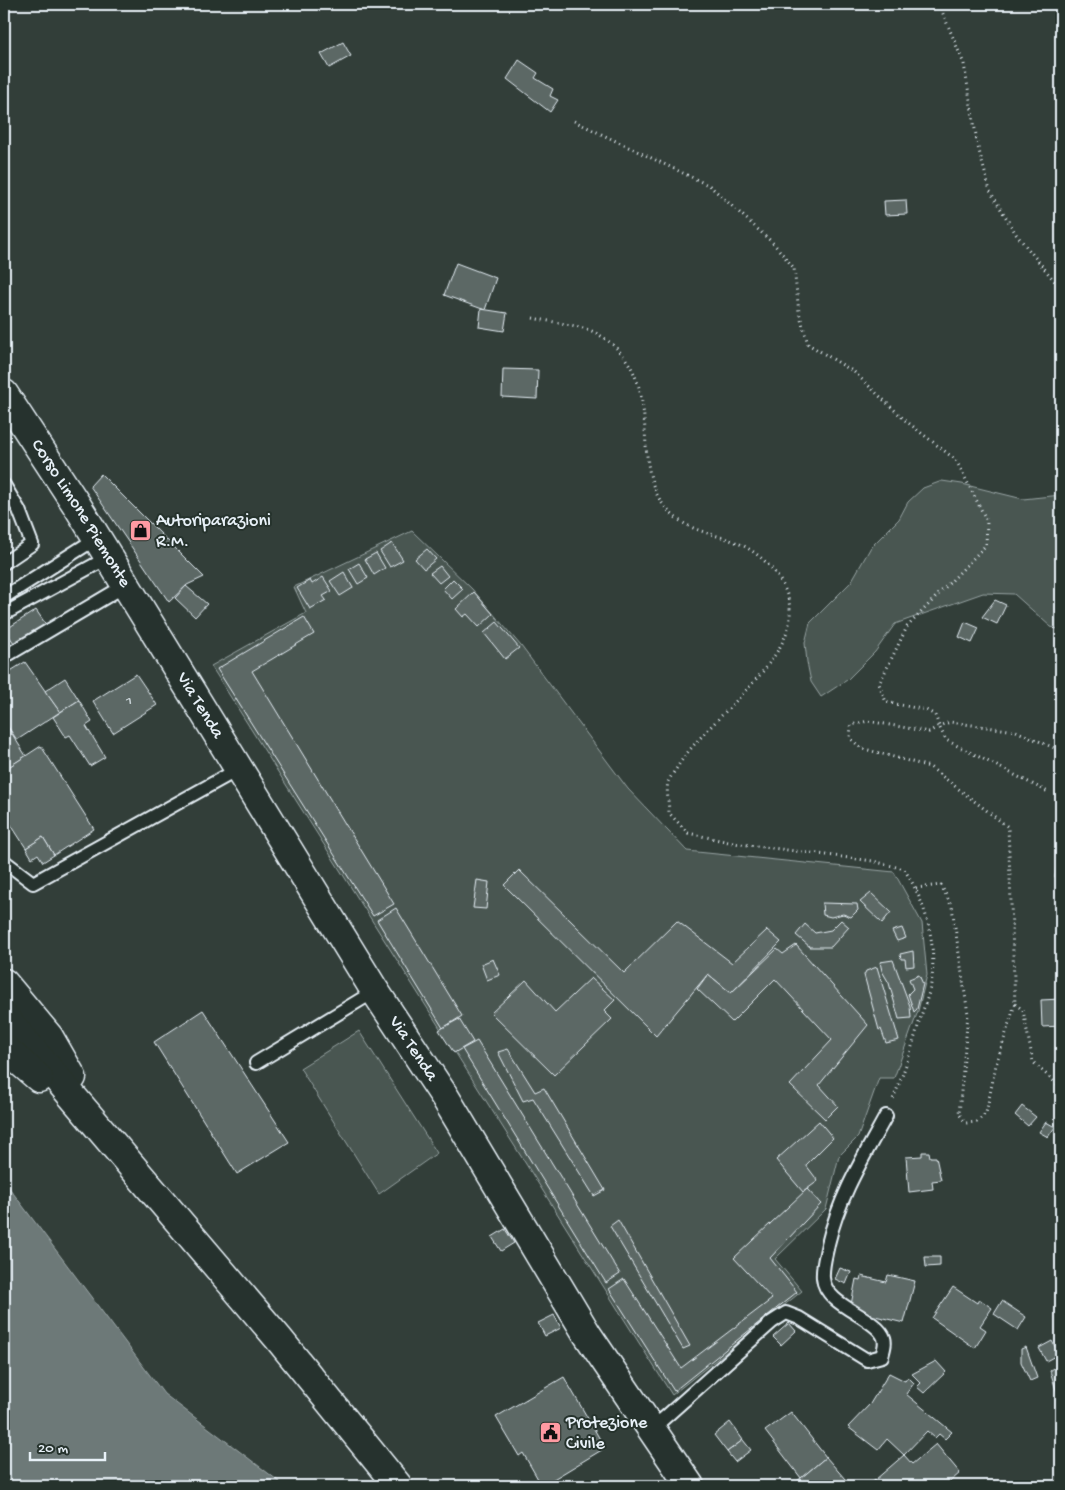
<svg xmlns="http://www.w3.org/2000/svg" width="1065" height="1490" viewBox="0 0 1065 1490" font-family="'Gochi Hand',sans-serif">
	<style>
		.green { fill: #495651; stroke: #98a4a4 }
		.water { fill: #6d7978; stroke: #9ea9ab }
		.building { fill: #5c6865; stroke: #e8f1f8 }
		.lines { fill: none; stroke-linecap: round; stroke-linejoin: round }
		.service-casing { stroke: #e8f1f8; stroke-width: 16 }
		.secondary-casing { stroke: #e8f1f8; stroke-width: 31 }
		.primary-casing { stroke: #e8f1f8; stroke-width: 31 }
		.path { stroke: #e8f1f8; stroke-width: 3; stroke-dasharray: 1 4; stroke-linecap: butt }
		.service { stroke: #26332d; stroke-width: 12 }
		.secondary { stroke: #26332d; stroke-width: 28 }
		.primary { stroke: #26332d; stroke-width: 28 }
		.labels { text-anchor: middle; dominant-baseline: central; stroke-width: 4; stroke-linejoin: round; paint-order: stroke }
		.number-label { font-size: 15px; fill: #c5cfd3 }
		.street-label { font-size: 18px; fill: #e8f1f8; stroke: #26332d }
		.poi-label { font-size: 18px; fill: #e8f1f8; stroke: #26332d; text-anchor: start }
	</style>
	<rect width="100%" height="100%" fill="#323e39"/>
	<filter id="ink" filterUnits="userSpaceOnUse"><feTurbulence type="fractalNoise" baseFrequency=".02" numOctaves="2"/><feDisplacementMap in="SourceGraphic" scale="10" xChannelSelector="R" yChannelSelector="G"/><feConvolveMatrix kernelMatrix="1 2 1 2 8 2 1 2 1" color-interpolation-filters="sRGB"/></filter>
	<g filter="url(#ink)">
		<!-- green -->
		<g class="green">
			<path d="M942,481L962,484L1023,499L1061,495V630L1051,627L1014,594L983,593L895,624L875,652L847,680L821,697L811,682L807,662L805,643L810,623L851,582L871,547L899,519L908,502L923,488Z"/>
			<path d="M412,531L472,589L521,646L628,789L687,851L894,872L922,923L927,975L918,1011L894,1078H879L858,1137L839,1156L826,1209L775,1259L802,1291L672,1395L211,666L306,613L294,587Z"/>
			<path d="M359,1031L437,1153L379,1194L300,1068Z"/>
		</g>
		<!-- water -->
		<path class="water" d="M4,1181L164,1394L285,1486H4Z"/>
		<!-- building -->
		<g class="building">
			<path d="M343,42L351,56L329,68L321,54Z"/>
			<path d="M519,60L538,73L535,78L553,89L550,96L558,100L550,112L507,79Z"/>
			<path d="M906,200L907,214L885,215L884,201Z"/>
			<path d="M456,263L496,278L485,310L444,295Z"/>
			<path d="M481,309L507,313L504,331L479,327Z"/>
			<path d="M503,369L538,370L537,399L502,397Z"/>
			<path d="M101,474L204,577L187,585L169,602L90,486Z"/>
			<path d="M4,504L11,515L10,541L4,545Z"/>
			<path d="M392,543L403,560L390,567L380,551Z"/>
			<path d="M427,549L436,559L424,569L415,559Z"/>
			<path d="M376,553L385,568L374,575L365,559Z"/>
			<path d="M359,563L368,578L358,584L349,569Z"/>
			<path d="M440,566L448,576L439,583L430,573Z"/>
			<path d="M344,572L353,588L340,596L330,581Z"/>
			<path d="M323,577L332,591L323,596L326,600L310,609L297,588L310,580L312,584Z"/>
			<path d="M453,579L463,589L452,599L443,589Z"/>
			<path d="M186,586L207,604L195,617L175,598Z"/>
			<path d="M474,592L493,614L479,627L467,614L463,617L456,609Z"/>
			<path d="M995,600L1006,605L997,624L982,617Z"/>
			<path d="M36,610L47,626L16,646L5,630Z"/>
			<path d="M304,617L314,634L252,671L394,904L373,916L217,669Z"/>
			<path d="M497,622L519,648L505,659L484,633Z"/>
			<path d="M965,622L979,628L972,643L959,637Z"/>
			<path d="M25,662L60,712L17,740L4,721V675Z"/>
			<path d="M136,674L157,705L113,733L93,701Z"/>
			<path d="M65,678L79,700L60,712L45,691Z"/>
			<path d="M79,700L92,722L86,726L105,757L90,766L70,735L66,737L53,717Z"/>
			<path d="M4,721L26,756L4,770Z"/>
			<path d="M41,746L94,829L54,855L43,837L26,848L4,814V770Z"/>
			<path d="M43,837L54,855L43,862L38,854L32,858L26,848Z"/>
			<path d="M1058,856L1061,857V878L1055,877Z"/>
			<path d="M519,870L624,973L677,921L732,963L767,930L781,942L731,993L708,974L656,1036L504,885Z"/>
			<path d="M477,880L489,882L486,909L473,908Z"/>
			<path d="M871,893L891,912L882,923L860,902Z"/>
			<path d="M822,903L857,904L858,910L851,917L843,914L831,917L823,915Z"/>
			<path d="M396,908L462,1016L443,1028L377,920Z"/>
			<path d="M841,920L849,927L831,947H810L796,935L805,924L815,933L831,930Z"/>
			<path d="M902,928L906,938L897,941L892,931Z"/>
			<path d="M796,945L868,1025L819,1085L838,1106L825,1119L790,1085L832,1040L775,979L732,1022L697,989L708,974L731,993L777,949L783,954Z"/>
			<path d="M913,951L914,966L906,967L905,959H901L900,954Z"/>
			<path d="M493,959L500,975L487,980L481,964Z"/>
			<path d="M893,960L910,1006L911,1018L899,1019L889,983L882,971L880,962Z"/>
			<path d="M877,967L899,1040L886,1043L881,1029L879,1030L864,975L866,971Z"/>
			<path d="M919,975L923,984L917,1009L914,1012L908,994L913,989L909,979Z"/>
			<path d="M591,978L615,1000L604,1011L612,1019L554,1075L491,1013L526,980L555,1012Z"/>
			<path d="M1061,999V1026L1042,1027L1041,1000Z"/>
			<path d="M203,1010L289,1142L237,1174L154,1042Z"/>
			<path d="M459,1019L473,1042L454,1053L439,1030Z"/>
			<path d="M477,1041L620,1274L606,1283L462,1049Z"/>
			<path d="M508,1049L535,1092L544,1088L605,1190L594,1196L533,1098L523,1101L498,1052Z"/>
			<path d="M1022,1106L1036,1117L1028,1126L1015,1115Z"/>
			<path d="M819,1121L833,1138L806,1165L818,1181L803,1192L776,1160Z"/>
			<path d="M1046,1122L1055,1127L1048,1137L1039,1132Z"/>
			<path d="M922,1152H929L930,1157H936L941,1180L932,1181L933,1189L909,1192L906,1157L922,1156Z"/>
			<path d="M807,1189L821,1204L770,1258L797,1292L674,1391L609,1289L624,1279L681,1368L772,1299L734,1258Z"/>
			<path d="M618,1220L690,1346L683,1349L610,1226Z"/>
			<path d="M505,1229L514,1243L501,1251L492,1237Z"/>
			<path d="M925,1257H940V1266L926,1267Z"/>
			<path d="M840,1268L851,1272L846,1284L835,1279Z"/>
			<path d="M888,1275L915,1281L904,1323L850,1310L856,1279L860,1280L861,1276L886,1282Z"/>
			<path d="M953,1287L977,1303L979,1299L992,1308L980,1326L986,1330L975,1348L932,1318Z"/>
			<path d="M1002,1301L1026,1317L1018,1330L994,1314Z"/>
			<path d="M554,1315L561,1328L545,1336L538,1323Z"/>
			<path d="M789,1323L796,1331L781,1345L773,1337Z"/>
			<path d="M1052,1341L1059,1354L1046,1361L1039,1348Z"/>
			<path d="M1026,1347L1037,1378L1030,1381L1021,1362V1349Z"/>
			<path d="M936,1361L946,1372L924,1393L917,1387L921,1383L912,1374Z"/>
			<path d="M1058,1365L1061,1374V1398L1059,1399L1050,1371Z"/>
			<path d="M889,1373L905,1381L908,1377L914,1383L906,1394L952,1432L945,1439L939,1434L935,1438L927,1431L904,1455L887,1439L878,1450L848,1427L870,1404Z"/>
			<path d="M564,1377L605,1448L542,1486L523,1453L519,1456L496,1417Z"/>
			<path d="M791,1412L826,1457L801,1478L765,1431Z"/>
			<path d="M730,1422L743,1440L727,1452L714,1435Z"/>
			<path d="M743,1440L751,1450L735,1462L727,1452Z"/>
			<path d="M936,1444L960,1473L945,1486H868L904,1455L912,1464Z"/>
			<path d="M826,1457L851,1486H791L801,1478Z"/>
		</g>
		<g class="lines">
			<defs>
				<g id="service">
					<path d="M4,485L19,510L32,544L4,563"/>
					<path d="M4,597L97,538"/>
					<path d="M4,614L109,557"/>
					<path d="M4,657L126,585"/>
					<path d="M4,861L33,883L239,769"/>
					<path d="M256,1063L375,991"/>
					<path d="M652,1429L772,1322L786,1313L799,1318L867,1360L882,1356C884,1348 887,1341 882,1334C870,1315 825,1305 823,1278C822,1266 826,1255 828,1244C839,1197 863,1158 886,1116"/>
				</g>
				<g id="secondary">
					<path id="s1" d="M4,394L78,507L375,991L445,1097L587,1334L690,1486"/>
				</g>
				<g id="primary">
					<path d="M4,396L5,397"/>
					<path d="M4,983L49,1037L72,1077"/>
					<path d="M4,1016L278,1338L398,1486"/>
					<path d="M4,1048L39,1078"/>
				</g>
			</defs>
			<!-- service casing -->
			<use href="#service" class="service-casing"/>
			<!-- secondary casing -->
			<use href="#secondary" class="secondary-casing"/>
			<!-- primary casing -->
			<use href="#primary" class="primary-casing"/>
			<!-- path -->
			<g class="path">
				<path d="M939,4L964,64L978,147L990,191L1016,234L1061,289"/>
				<path d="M574,121L710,186L774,244L794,268L799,312L808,344L854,372L906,421L956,460L987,521L986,545L907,627L879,684L886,702L926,710L935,715L939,726L950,722L1016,731L1061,751"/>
				<path d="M533,318C551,322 581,325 596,333C681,381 612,481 685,524C703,534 724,536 742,545C770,559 796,592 789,624C779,672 705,723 678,766C675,771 670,777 668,782C666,790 669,804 669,813L688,833L733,843L873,861L904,869C925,901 936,939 932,978C930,994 922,1011 918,1026C911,1051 903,1075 893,1099"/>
				<path d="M916,888L941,885L952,907L968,1014L959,1114L966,1123L977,1122L986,1113L996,1065L1015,1004L1008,827L930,767L861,748L850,738L851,725L868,721L929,732L939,726L946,740L1048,792"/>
				<path d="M1015,1004L1023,1010L1033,1062L1061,1088"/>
			</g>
			<!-- service -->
			<use href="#service" class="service"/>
			<!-- secondary -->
			<use href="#secondary" class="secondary"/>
			<!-- primary -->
			<use href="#primary" class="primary"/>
		</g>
	</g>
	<!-- icons -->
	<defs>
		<symbol id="shop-square" viewBox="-11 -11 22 22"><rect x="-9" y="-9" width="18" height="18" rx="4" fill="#ff9aa2" stroke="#26332d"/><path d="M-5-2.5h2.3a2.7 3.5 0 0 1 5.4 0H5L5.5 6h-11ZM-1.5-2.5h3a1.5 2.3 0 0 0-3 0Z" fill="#111"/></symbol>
		<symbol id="civic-square" viewBox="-11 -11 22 22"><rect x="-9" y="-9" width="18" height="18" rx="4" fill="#ff9aa2" stroke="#26332d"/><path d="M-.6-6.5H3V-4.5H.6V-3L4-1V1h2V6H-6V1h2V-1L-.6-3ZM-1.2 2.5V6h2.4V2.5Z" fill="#111"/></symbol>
	</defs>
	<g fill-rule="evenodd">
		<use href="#shop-square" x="128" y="518" width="25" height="25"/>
		<use href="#civic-square" x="538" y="1420" width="25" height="25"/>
	</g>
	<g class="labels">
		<!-- number labels -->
		<g class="number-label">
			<text x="129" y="701">1</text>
		</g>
		<!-- street labels -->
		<g class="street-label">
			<text stroke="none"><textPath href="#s1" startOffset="142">Corso Limone Piemonte</textPath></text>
			<text stroke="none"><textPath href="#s1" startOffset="368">Via Tenda</textPath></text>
			<text stroke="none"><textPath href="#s1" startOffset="772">Via Tenda</textPath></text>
		</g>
		<!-- poi labels -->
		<g class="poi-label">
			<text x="156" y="521">Autoriparazioni<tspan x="156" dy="21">R.M.</tspan></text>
			<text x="566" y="1423">Protezione<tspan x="566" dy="21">Civile</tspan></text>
		</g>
	</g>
	<!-- margin -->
	<rect width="1065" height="1490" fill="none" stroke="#26332d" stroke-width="20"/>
	<rect x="10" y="10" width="1045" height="1470" fill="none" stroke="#e8f1f8" stroke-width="2" filter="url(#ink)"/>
	<!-- scale -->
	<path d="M30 1452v8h75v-8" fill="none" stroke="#e8f1f8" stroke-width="2.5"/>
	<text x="38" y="1452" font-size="15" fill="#e8f1f8" stroke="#26332d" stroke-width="4" paint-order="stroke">20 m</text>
</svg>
